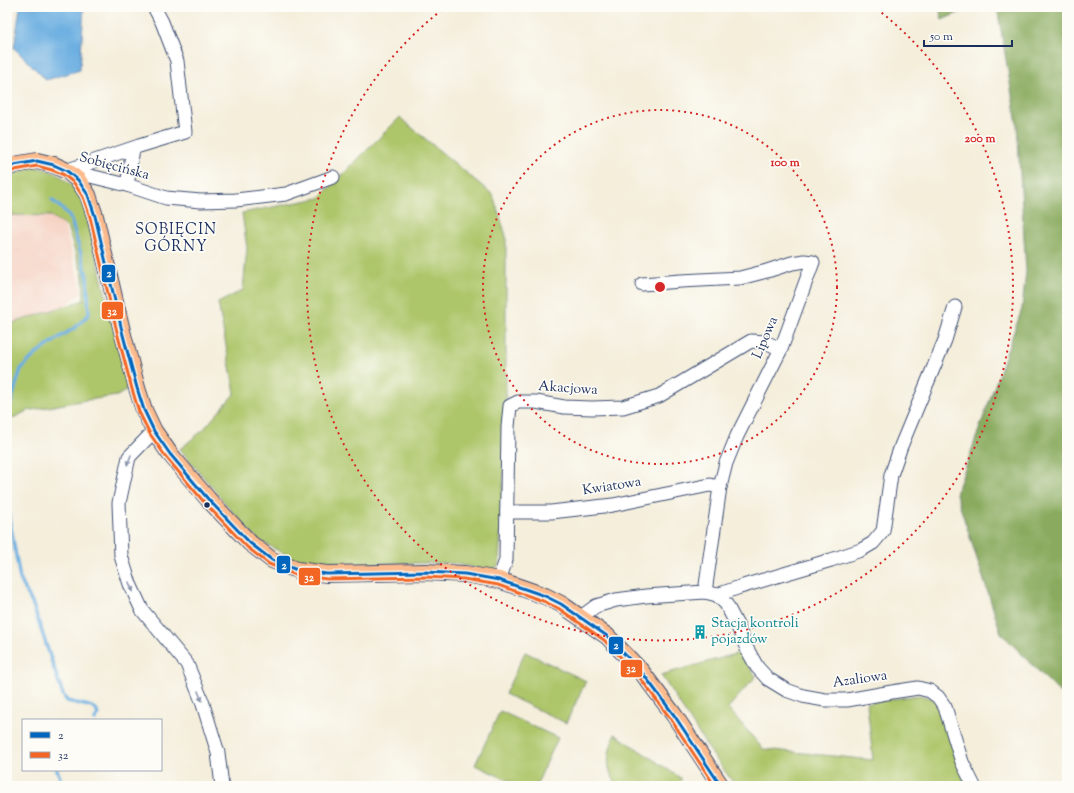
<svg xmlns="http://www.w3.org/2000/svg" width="1074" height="793" viewBox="0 0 1074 793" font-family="'Sorts Mill Goudy',serif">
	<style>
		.built { fill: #f5d2c3 }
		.green { fill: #aec66b; stroke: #647a64 }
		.forest { fill: #8aab5f; stroke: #526d5e }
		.water { fill: #6cafe1; stroke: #446fa0 }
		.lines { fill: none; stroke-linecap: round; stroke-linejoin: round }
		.stream { stroke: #6cafe1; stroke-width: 3.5 }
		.minor-casing { stroke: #3c4c71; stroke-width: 15 }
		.major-casing { stroke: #3c4c71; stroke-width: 18 }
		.minor { stroke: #fff; stroke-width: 13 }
		.major { stroke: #fbbb8d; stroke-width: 16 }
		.bus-1-casing { stroke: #fdfcf7; stroke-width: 6 }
		.bus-2-casing { stroke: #fdfcf7; stroke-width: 6 }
		.bus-1 { stroke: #0065bd; stroke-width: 3 }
		.bus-2 { stroke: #f26522; stroke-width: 3 }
		.oneway { fill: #8d97ae }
		.ring { fill: none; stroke: #d62828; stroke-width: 2; stroke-dasharray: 2 4 }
		.bus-dot { fill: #1b2f5e; stroke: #fdfcf7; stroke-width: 1.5 }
		.labels { text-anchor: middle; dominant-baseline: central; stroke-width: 3.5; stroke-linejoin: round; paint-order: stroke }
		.street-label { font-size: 14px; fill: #1b2f5e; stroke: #fdfcf7 }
		.culture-label { font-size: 14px; fill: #0d838f; stroke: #fdfcf7; text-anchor: start }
		.neighbourhood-label { font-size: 15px; letter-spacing: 1px; fill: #1b2f5e; stroke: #fdfcf7 }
		.centre { fill: #d62828; stroke: #fdfcf7; stroke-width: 2 }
		.ring-label { font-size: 12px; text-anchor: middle; font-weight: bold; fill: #d62828; stroke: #fdfcf7; stroke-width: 3.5; stroke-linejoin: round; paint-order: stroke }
		.line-badge { stroke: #fdfcf7; stroke-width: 1.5 }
		.badge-label { font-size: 11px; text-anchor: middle; font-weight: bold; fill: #fff }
	</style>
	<rect width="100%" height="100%" fill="#fdfcf7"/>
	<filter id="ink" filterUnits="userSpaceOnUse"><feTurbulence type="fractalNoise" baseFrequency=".025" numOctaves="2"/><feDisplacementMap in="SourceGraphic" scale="8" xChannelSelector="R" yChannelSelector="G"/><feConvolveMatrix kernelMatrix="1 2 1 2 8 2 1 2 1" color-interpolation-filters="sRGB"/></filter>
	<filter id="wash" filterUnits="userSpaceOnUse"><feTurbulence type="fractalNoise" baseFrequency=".012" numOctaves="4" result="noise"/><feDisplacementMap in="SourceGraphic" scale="16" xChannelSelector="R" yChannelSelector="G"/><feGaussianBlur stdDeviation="0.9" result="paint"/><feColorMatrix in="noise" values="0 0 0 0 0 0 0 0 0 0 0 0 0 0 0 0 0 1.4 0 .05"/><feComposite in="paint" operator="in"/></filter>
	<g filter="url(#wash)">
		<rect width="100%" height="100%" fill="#f4eedb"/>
		<!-- built -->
		<path class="built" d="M7,211L61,214L82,293L38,324L7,335Z"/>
		<!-- green -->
		<g class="green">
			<path d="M400,117L405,122L493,195L506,236V387L505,451L499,565L491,571L452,563H400L342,565L294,559L257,539L236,516L180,449L203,430L235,393L218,303L243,290L247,248L242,213L319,198Z"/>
			<path d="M35,167C40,168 45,169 50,171C66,177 78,189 84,205L127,383V388L124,392L117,396L80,401L27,411L7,421V325L84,300L83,276L67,227L51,216L7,215V176Z"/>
			<path d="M525,652L586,681L566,723L505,694Z"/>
			<path d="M739,653L756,676L728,708L763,749L873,760L867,703L919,695L934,699L944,716L969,786H736L712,754L661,675Z"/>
			<path d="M500,711L558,738L536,786H520L475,765Z"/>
			<path d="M615,734L682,779L675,786H619C603,769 608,753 615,734Z"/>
		</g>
		<!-- forest -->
		<g class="forest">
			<path d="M939,7H972L942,20Z"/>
			<path d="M997,7H1067V700L1001,633L956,494L1022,309L1026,271L1017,124Z"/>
		</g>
		<!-- water -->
		<path class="water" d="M20,7H84L80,70L46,80L14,48Z"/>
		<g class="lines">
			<!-- stream -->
			<g class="stream">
				<path d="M7,418L15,388L21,369L35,355L57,339L76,327L89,314L87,276L72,223L68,214L52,200"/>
				<path d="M7,505L20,579L33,605L63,695L67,701L89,706L96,709L98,715L95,720"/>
				<path d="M57,770L63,786"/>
			</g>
		</g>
	</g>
	<g filter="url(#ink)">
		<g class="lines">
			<defs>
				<g id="minor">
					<path d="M68,170L139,146L185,132L177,61L162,22L154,7"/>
					<path d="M67,171L82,174L127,185L166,198L201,201L236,200L286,194L333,177"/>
					<path d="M127,185L133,149"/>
					<path d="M642,284L681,281L740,278L767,271L792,263L804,261L813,262L781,349L737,436L726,463L720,487L705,592"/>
					<path d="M154,431L129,457L119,503L121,556L130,584L142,610L187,664L202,701L218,753L222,786"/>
					<path d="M507,512H551L613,505L710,485L720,487"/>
					<path d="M499,580L506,560L508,427L510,406L518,402H536L564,407L592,408L623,407L659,396L751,341L765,342L781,349"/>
					<path d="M717,595L726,604L738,627L747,649L757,667L768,679L786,690L803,696L825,700H847L892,692L918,688L930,691L938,697L945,707L962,762L974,786"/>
					<path d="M581,617L596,606L616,600L646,596L705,592L717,595L740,587L831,560L861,550L873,543L883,531L891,475L901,446L945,340L955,307"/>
				</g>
				<path id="major" d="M7,168L14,165L37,161L54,165L67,171L78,180L88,195L95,216L123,335L137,388L144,410L154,431L170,454L208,499L250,543L272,560L297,570L327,574L425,572L465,574L499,580L545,596L561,604L607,636L641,671L674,715L721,786"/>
			</defs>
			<!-- minor casing -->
			<use href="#minor" class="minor-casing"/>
			<!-- major casing -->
			<use href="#major" class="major-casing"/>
			<!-- minor -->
			<use href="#minor" class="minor"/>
			<!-- major -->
			<use href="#major" class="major"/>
			<defs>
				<path id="bus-1" d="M7,168L14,165L37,161L54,165L67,171L78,180L88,195L95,216L123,335L137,388L144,410L154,431L170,454L208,499L250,543L272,560L297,570L327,574L425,572L465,574L499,580L545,596L561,604L607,636L641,671L674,715L721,786"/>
				<path id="bus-2" d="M9,173L15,170L37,166L52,170L64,175L74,183L83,197L90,217L118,336L132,389L139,412L150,434L166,457L204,502L247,547L269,564L296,575L327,579L425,577L464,579L498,585L543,601L558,608L604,640L637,674L670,718L715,786"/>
			</defs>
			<!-- bus-1 casing -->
			<use href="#bus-1" class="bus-1-casing"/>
			<!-- bus-2 casing -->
			<use href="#bus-2" class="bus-2-casing"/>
			<!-- bus-1 -->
			<use href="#bus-1" class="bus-1"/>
			<!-- bus-2 -->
			<use href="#bus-2" class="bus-2"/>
		</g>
		<!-- one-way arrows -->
		<defs><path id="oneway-solid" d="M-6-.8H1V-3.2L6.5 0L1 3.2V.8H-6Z"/></defs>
		<g class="oneway">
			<use href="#oneway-solid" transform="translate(129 460) rotate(112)"/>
			<use href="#oneway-solid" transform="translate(131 587) rotate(67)"/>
			<use href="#oneway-solid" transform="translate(200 696) rotate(68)"/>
		</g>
	</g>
	<!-- distance rings -->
	<g class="ring">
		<circle cx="660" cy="287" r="177"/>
		<path d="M877 9A353 353 0 1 1 443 9"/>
	</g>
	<!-- icons -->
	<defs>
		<symbol id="building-bare" viewBox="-9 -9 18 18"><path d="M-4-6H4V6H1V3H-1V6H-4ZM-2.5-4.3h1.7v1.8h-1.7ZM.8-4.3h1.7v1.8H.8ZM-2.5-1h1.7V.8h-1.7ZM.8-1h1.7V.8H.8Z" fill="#0f9aa8" stroke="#fdfcf7" stroke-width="2.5" paint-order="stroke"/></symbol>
	</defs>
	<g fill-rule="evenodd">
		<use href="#building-bare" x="690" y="622" width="20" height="20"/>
	</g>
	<!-- markers -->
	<circle class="bus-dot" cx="207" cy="505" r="3.5"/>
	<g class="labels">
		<!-- street labels -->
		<g class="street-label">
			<text transform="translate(114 167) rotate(15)">Sobięcińska</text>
			<text transform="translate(766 338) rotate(-67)">Lipowa</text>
			<text transform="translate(568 389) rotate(4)">Akacjowa</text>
			<text transform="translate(612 487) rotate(-9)">Kwiatowa</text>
			<text transform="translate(860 680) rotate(-8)">Azaliowa</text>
		</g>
		<!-- culture labels -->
		<g class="culture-label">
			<text x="711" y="624">Stacja kontroli<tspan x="711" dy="16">pojazdów</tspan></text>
		</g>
		<!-- neighbourhood labels -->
		<g class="neighbourhood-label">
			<text x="176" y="230">SOBIĘCIN<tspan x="176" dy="17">GÓRNY</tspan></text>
		</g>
	</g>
	<circle cx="660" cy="287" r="6" class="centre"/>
	<g class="ring-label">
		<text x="980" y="142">200 m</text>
		<text x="785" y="166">100 m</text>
	</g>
	<g class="line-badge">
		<rect x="101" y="264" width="15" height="19" rx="4" fill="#0065bd"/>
		<rect x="101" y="301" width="23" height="19" rx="4" fill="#f26522"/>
		<rect x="276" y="555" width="15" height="19" rx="4" fill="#0065bd"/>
		<rect x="298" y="567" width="23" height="19" rx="4" fill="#f26522"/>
		<rect x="608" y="636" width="16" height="19" rx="4" fill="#0065bd"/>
		<rect x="620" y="659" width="23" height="19" rx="4" fill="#f26522"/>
	</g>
	<g class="badge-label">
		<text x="109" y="277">2</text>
		<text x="112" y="315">32</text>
		<text x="284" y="569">2</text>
		<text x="309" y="581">32</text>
		<text x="616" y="649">2</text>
		<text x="631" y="672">32</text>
	</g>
	<!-- margin -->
	<rect width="1074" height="793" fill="none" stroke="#fdfcf7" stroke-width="24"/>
	<!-- legend -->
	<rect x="22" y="719" width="140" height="52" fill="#fdfcf7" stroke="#a3aaba"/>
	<rect x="30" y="732" width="20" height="6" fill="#0065bd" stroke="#a3aaba"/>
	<text x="58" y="739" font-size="12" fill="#1b2f5e">2</text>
	<rect x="30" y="752" width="20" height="6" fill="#f26522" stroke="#a3aaba"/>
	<text x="58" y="759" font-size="12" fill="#1b2f5e">32</text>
	<!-- scale -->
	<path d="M924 40v6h88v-6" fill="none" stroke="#1b2f5e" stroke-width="2"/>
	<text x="930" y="40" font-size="12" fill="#1b2f5e" stroke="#fdfcf7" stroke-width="3" paint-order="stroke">50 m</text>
</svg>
